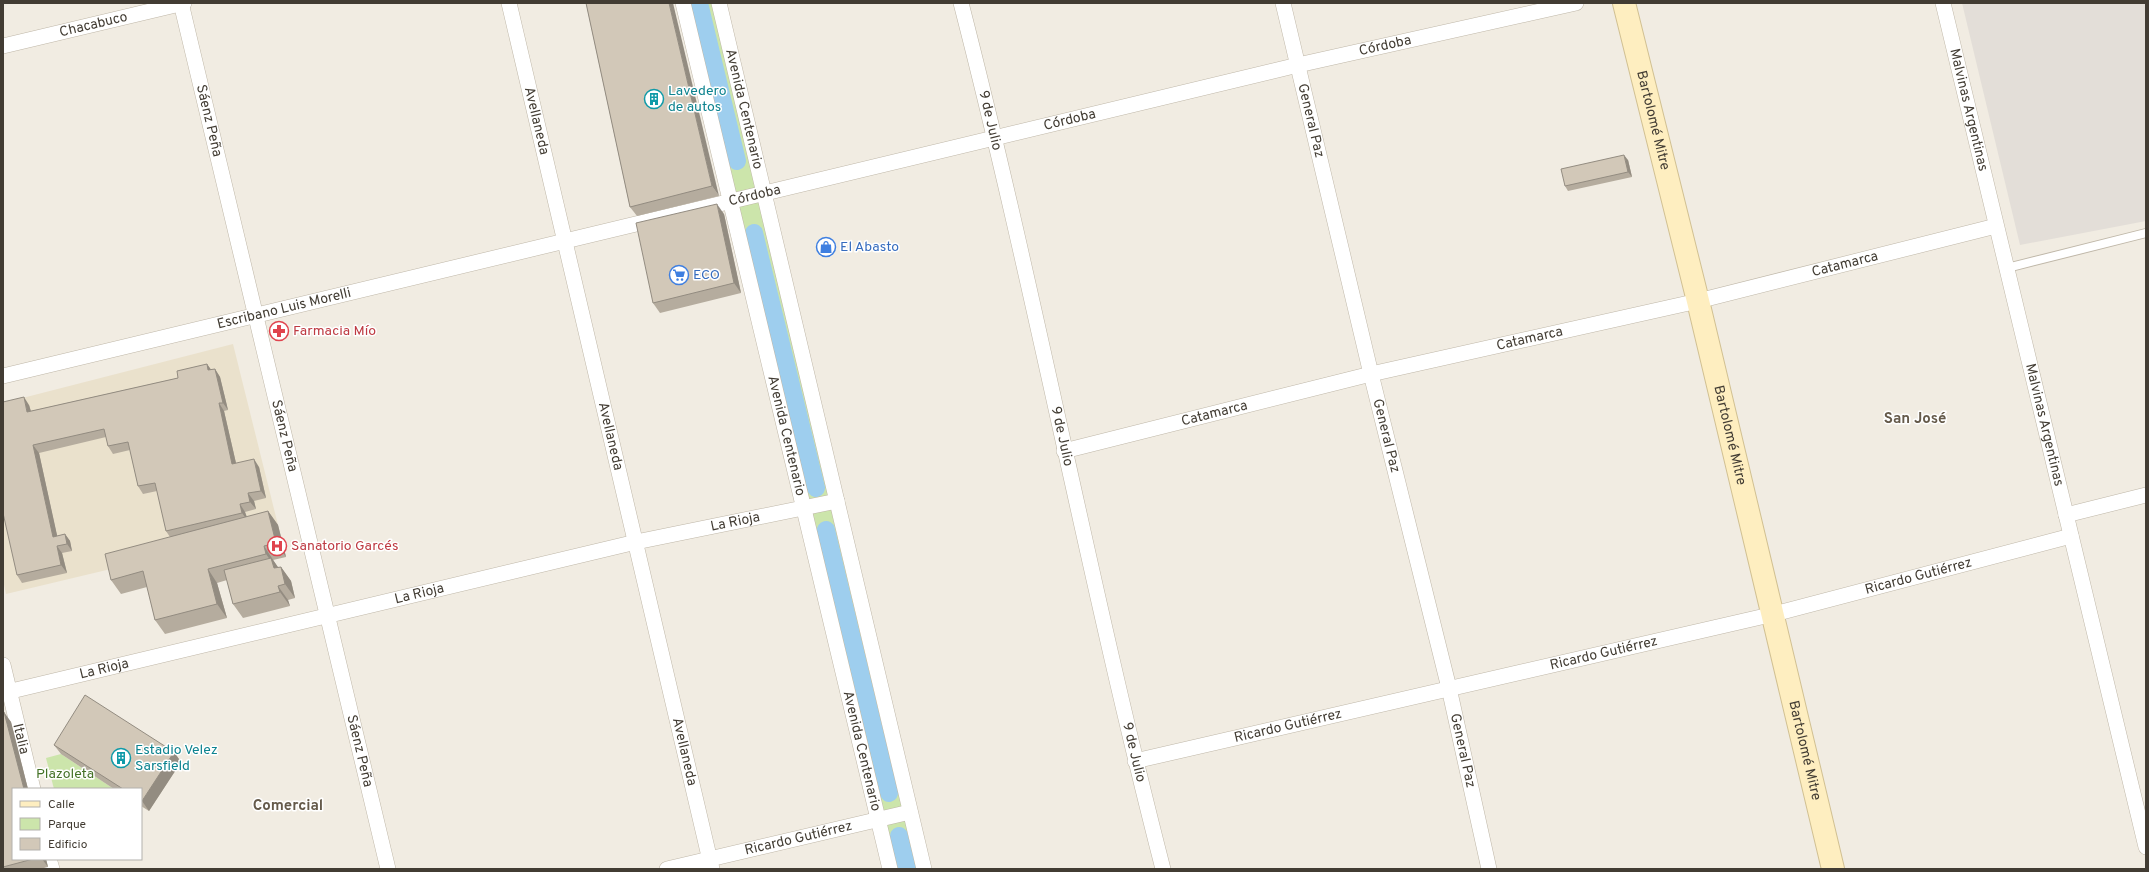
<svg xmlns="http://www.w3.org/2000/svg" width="2149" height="872" viewBox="0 0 2149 872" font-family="Overpass,sans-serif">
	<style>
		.industrial { fill: #e3ded8 }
		.education { fill: #eae1cc }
		.green { fill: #cce5ab }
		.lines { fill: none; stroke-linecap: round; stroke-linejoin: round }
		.canal { stroke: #9eceee; stroke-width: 18 }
		.lane-casing { stroke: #bfb7a8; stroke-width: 10 }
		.street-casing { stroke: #bfb7a8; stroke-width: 16 }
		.secondary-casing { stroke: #d1c092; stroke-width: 24 }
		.lane { stroke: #fff; stroke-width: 8 }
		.street { stroke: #fff; stroke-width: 15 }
		.secondary { stroke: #feeec0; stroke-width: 22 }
		.wall { fill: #b5ac9e }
		.shaded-wall { fill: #938c81 }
		.building { fill: #d2c8b8; stroke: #938c81 }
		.labels { text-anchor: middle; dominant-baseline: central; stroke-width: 3; stroke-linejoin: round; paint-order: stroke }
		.street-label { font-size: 14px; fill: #423c33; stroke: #fff }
		.culture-label { font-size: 14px; fill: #0d838f; stroke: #fff; text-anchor: start }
		.shop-label { font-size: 14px; fill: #366cbe; stroke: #fff; text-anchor: start }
		.health-label { font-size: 14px; fill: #be3a42; stroke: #fff; text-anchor: start }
		.park-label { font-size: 14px; fill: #457228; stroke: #fff }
		.neighbourhood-label { font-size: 15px; font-weight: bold; fill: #655a4a; stroke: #fff }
	</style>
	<rect width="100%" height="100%" fill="#f1ece2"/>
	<!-- industrial -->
	<path class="industrial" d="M1962,3H2146V221L2020,245Z"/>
	<!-- education -->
	<path class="education" d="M233,344L278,525L115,568L6,594L3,580V403Z"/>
	<!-- green -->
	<g class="green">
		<path d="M686,3H715L920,869H893Z"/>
		<path d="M61,754L114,789H54L46,758Z"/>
	</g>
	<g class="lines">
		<!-- canal -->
		<g class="canal">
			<path d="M699,3L737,161"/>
			<path d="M754,233L816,488"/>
			<path d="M826,530L889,793"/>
			<path d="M899,836L907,869"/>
		</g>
		<defs>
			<path id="lane" d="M2007,268L2146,233"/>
			<g id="street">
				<path id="s1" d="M181,3L388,869"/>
				<path id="s2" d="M509,3L712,869"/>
				<path id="s3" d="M683,3L890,869"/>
				<path id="s4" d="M719,3L924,869"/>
				<path id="s5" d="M961,3C1035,290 1089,582 1163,869"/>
				<path id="s6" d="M1283,3L1371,374L1449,688L1489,869"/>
				<path id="s7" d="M1943,3L2146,847"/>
				<path id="s8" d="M3,46L184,3"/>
				<path id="s9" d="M3,376L1298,65L1576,3"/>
				<path id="s10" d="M1064,451L1371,374L1698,301L1996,226"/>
				<path d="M2066,515L2146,495"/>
				<path id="s11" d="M3,665L33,789"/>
				<path id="s12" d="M3,693L636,542L837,501"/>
				<path id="s13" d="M1135,761L1774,614L2071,536"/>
				<path d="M49,859L52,869"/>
				<path id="s14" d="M667,869L910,812"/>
			</g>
			<g id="secondary">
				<path id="s15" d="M1624,3L1698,301L1833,869"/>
			</g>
		</defs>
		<!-- lane casing -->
		<use href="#lane" class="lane-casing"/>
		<!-- street casing -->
		<use href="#street" class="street-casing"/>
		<!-- secondary casing -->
		<use href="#secondary" class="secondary-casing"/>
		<!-- lane -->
		<use href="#lane" class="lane"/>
		<!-- street -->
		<use href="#street" class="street"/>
		<!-- secondary -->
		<use href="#secondary" class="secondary"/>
	</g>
	<!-- wall -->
	<g class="wall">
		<path d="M586,3L719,196L637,216L630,207Z"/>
		<path d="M1628,160L1632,177L1568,191L1565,186Z"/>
		<path d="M724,214L741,293L660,313L653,303Z"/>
		<path d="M207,364L211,370L215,369L220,377L228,410L224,411L236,463L259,467L266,498L254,501L256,509L245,512L247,517L268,511L278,525L286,557L273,560L278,567H281L291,581L295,598L288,600L290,606L243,618L233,604L227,580L217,583L227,618L165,634L155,620L147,587L121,594L111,580L170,537L166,531L157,491L143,494L138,486L130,450L113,454L108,446L106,437L39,453L57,536L65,534L70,541L72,551L62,553L67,573L22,583L17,575L29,405L31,411L178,378Z"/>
		<path d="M3,713L11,722L28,789H13V859H46L48,867L40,869H3Z"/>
		<path d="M54,745L174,752L181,762L149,811L141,806V789H114L61,754Z"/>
	</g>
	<!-- shaded-wall -->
	<g class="shaded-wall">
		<path d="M669,3H673L719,196L712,186Z"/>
		<path d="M1624,155L1628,160L1632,177L1628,172Z"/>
		<path d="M717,204L724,214L741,293L734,283Z"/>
		<path d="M207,364L212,371L208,370Z"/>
		<path d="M215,369L220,377L228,410L223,403Z"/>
		<path d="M24,397L29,405L33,419L27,412Z"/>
		<path d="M219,403L224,411L238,472L232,464Z"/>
		<path d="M33,445L39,453L59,544L53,537Z"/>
		<path d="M254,459L259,467L266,498L261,491Z"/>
		<path d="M248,493L254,501L256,509L250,502Z"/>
		<path d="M240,504L245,512L248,521L242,513Z"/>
		<path d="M268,511L278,525L286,557L276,543Z"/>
		<path d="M65,534L70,541L72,551L67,544Z"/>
		<path d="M57,546L62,553L67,573L61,565Z"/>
		<path d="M264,546L281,572L274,568L273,564L266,554Z"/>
		<path d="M281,567L291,581L295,598L285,584Z"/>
		<path d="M208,569L217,583L227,618L217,604Z"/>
		<path d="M278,586L288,600L290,606L280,592Z"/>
		<path d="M4,712L11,722L28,789H24Z"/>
		<path d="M174,752L181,762L149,811L142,801Z"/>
		<path d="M42,859H46L48,867Z"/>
	</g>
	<!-- building -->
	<g class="building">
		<path d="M586,3H669L712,186L630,207Z"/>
		<path d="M1624,155L1628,172L1565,186L1561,169Z"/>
		<path d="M717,204L734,283L653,303L636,223Z"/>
		<path d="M207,364L208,370L215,369L223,403H219L232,464L254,459L261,491L248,493L250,502L240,504L242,513L166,531L155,483L138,486L128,442L108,446L104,429L33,445L53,537L65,534L67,544L57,546L61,565L17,575L3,513V402L24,397L27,412L178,378L177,371Z"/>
		<path d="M268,511L276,543L264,546L266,554L208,569L217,604L155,620L143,571L111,580L105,554Z"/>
		<path d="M271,558L274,568L281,567L285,584L278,586L280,592L233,604L224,570Z"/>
		<path d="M85,695L174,752L142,801H141V789H123L54,745Z"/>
		<path d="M4,712L24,789H13V859H33L3,867V713Z"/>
	</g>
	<!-- icons -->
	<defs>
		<symbol id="building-ring" viewBox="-11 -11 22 22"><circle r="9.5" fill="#fff" stroke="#0f9aa8" stroke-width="1.5"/><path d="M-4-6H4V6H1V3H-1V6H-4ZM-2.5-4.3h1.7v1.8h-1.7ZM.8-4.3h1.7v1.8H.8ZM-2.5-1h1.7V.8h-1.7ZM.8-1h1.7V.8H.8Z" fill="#0f9aa8"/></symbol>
		<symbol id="shop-ring" viewBox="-11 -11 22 22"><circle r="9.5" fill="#fff" stroke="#3f7fe0" stroke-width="1.5"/><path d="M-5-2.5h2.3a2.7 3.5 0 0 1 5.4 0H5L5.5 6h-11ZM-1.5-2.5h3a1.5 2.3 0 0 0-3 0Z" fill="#3f7fe0"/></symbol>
		<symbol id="supermarket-ring" viewBox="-11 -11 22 22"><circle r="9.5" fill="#fff" stroke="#3f7fe0" stroke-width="1.5"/><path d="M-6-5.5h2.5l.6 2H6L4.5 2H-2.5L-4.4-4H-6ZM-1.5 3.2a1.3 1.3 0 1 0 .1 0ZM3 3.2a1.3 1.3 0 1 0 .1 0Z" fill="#3f7fe0"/></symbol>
		<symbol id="pharmacy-ring" viewBox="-11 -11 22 22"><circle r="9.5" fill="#fff" stroke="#e0444e" stroke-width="1.5"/><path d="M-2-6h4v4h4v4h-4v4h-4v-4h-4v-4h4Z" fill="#e0444e"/></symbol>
		<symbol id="hospital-ring" viewBox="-11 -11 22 22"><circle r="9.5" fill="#fff" stroke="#e0444e" stroke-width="1.5"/><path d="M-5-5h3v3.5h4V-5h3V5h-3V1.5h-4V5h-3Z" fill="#e0444e"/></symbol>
	</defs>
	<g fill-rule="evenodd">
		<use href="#building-ring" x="643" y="88" width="22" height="22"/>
		<use href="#shop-ring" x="815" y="236" width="22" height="22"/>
		<use href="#supermarket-ring" x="668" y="264" width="22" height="22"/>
		<use href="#pharmacy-ring" x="268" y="320" width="22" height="22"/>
		<use href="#hospital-ring" x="266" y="535" width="22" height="22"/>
		<use href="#building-ring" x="110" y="747" width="22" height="22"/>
	</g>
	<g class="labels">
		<!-- street labels -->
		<g class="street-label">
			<text stroke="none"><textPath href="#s8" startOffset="93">Chacabuco</textPath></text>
			<text stroke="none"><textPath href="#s9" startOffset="1421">Córdoba</textPath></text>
			<text stroke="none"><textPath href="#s4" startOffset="109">Avenida Centenario</textPath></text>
			<text stroke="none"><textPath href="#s7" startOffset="110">Malvinas Argentinas</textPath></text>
			<text stroke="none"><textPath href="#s5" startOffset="121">9 de Julio</textPath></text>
			<text stroke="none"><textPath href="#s9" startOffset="1097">Córdoba</textPath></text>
			<text stroke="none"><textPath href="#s1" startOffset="121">Sáenz Peña</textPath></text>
			<text stroke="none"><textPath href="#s2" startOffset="121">Avellaneda</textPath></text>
			<text stroke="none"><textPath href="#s6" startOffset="121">General Paz</textPath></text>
			<text stroke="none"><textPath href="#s15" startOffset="121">Bartolomé Mitre</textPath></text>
			<text stroke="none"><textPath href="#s9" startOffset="773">Córdoba</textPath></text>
			<text stroke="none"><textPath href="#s10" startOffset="803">Catamarca</textPath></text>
			<text stroke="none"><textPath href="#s9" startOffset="289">Escribano Luis Morelli</textPath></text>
			<text stroke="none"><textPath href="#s10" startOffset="479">Catamarca</textPath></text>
			<text stroke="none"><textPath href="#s10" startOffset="155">Catamarca</textPath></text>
			<text stroke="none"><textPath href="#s7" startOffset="434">Malvinas Argentinas</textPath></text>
			<text stroke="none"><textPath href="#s1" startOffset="445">Sáenz Peña</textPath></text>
			<text stroke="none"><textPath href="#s2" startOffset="445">Avellaneda</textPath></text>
			<text stroke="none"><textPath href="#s3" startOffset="445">Avenida Centenario</textPath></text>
			<text stroke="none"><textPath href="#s5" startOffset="445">9 de Julio</textPath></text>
			<text stroke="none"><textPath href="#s6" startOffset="445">General Paz</textPath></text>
			<text stroke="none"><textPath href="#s15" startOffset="445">Bartolomé Mitre</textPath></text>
			<text stroke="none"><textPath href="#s12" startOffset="752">La Rioja</textPath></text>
			<text stroke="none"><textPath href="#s13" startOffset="805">Ricardo Gutiérrez</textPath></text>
			<text stroke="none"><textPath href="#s12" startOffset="428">La Rioja</textPath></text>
			<text stroke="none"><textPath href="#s13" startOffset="481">Ricardo Gutiérrez</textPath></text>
			<text stroke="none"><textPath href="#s12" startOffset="104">La Rioja</textPath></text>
			<text stroke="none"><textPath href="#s13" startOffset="157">Ricardo Gutiérrez</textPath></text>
			<text stroke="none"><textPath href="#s11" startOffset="76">Italia</textPath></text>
			<text stroke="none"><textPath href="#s1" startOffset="769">Sáenz Peña</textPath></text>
			<text stroke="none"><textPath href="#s2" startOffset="769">Avellaneda</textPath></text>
			<text stroke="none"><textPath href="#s3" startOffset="769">Avenida Centenario</textPath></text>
			<text stroke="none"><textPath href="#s6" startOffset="769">General Paz</textPath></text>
			<text stroke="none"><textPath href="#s15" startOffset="769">Bartolomé Mitre</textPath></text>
			<text stroke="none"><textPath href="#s5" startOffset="769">9 de Julio</textPath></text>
			<text stroke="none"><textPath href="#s14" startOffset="135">Ricardo Gutiérrez</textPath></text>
		</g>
		<!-- culture labels -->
		<g class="culture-label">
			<text x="668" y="91">Lavedero<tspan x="668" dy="16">de autos</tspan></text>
			<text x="135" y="750">Estadio Velez<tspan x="135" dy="16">Sarsfield</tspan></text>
		</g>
		<!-- shop labels -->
		<g class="shop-label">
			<text x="840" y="247">El Abasto</text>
			<text x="693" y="275">ECO</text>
		</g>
		<!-- health labels -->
		<g class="health-label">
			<text x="293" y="331">Farmacia Mío</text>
			<text x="291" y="546">Sanatorio Garcés</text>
		</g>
		<!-- park labels -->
		<g class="park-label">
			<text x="65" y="774">Plazoleta</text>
		</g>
		<!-- neighbourhood labels -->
		<g class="neighbourhood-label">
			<text x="1915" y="419">San José</text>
			<text x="288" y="806">Comercial</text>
		</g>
	</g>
	<!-- border -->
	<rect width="2149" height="872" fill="none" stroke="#423c33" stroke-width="8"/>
	<!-- legend -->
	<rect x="12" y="788" width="130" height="72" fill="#ffffff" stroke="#b3b1ad"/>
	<rect x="20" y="801" width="20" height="6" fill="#feeec0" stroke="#b3b1ad"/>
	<text x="48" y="808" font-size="12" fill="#423c33">Calle</text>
	<rect x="20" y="818" width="20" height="12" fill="#cce5ab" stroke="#b3b1ad"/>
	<text x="48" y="828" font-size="12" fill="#423c33">Parque</text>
	<rect x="20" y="838" width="20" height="12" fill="#d2c8b8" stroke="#b3b1ad"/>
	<text x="48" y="848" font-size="12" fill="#423c33">Edificio</text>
</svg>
